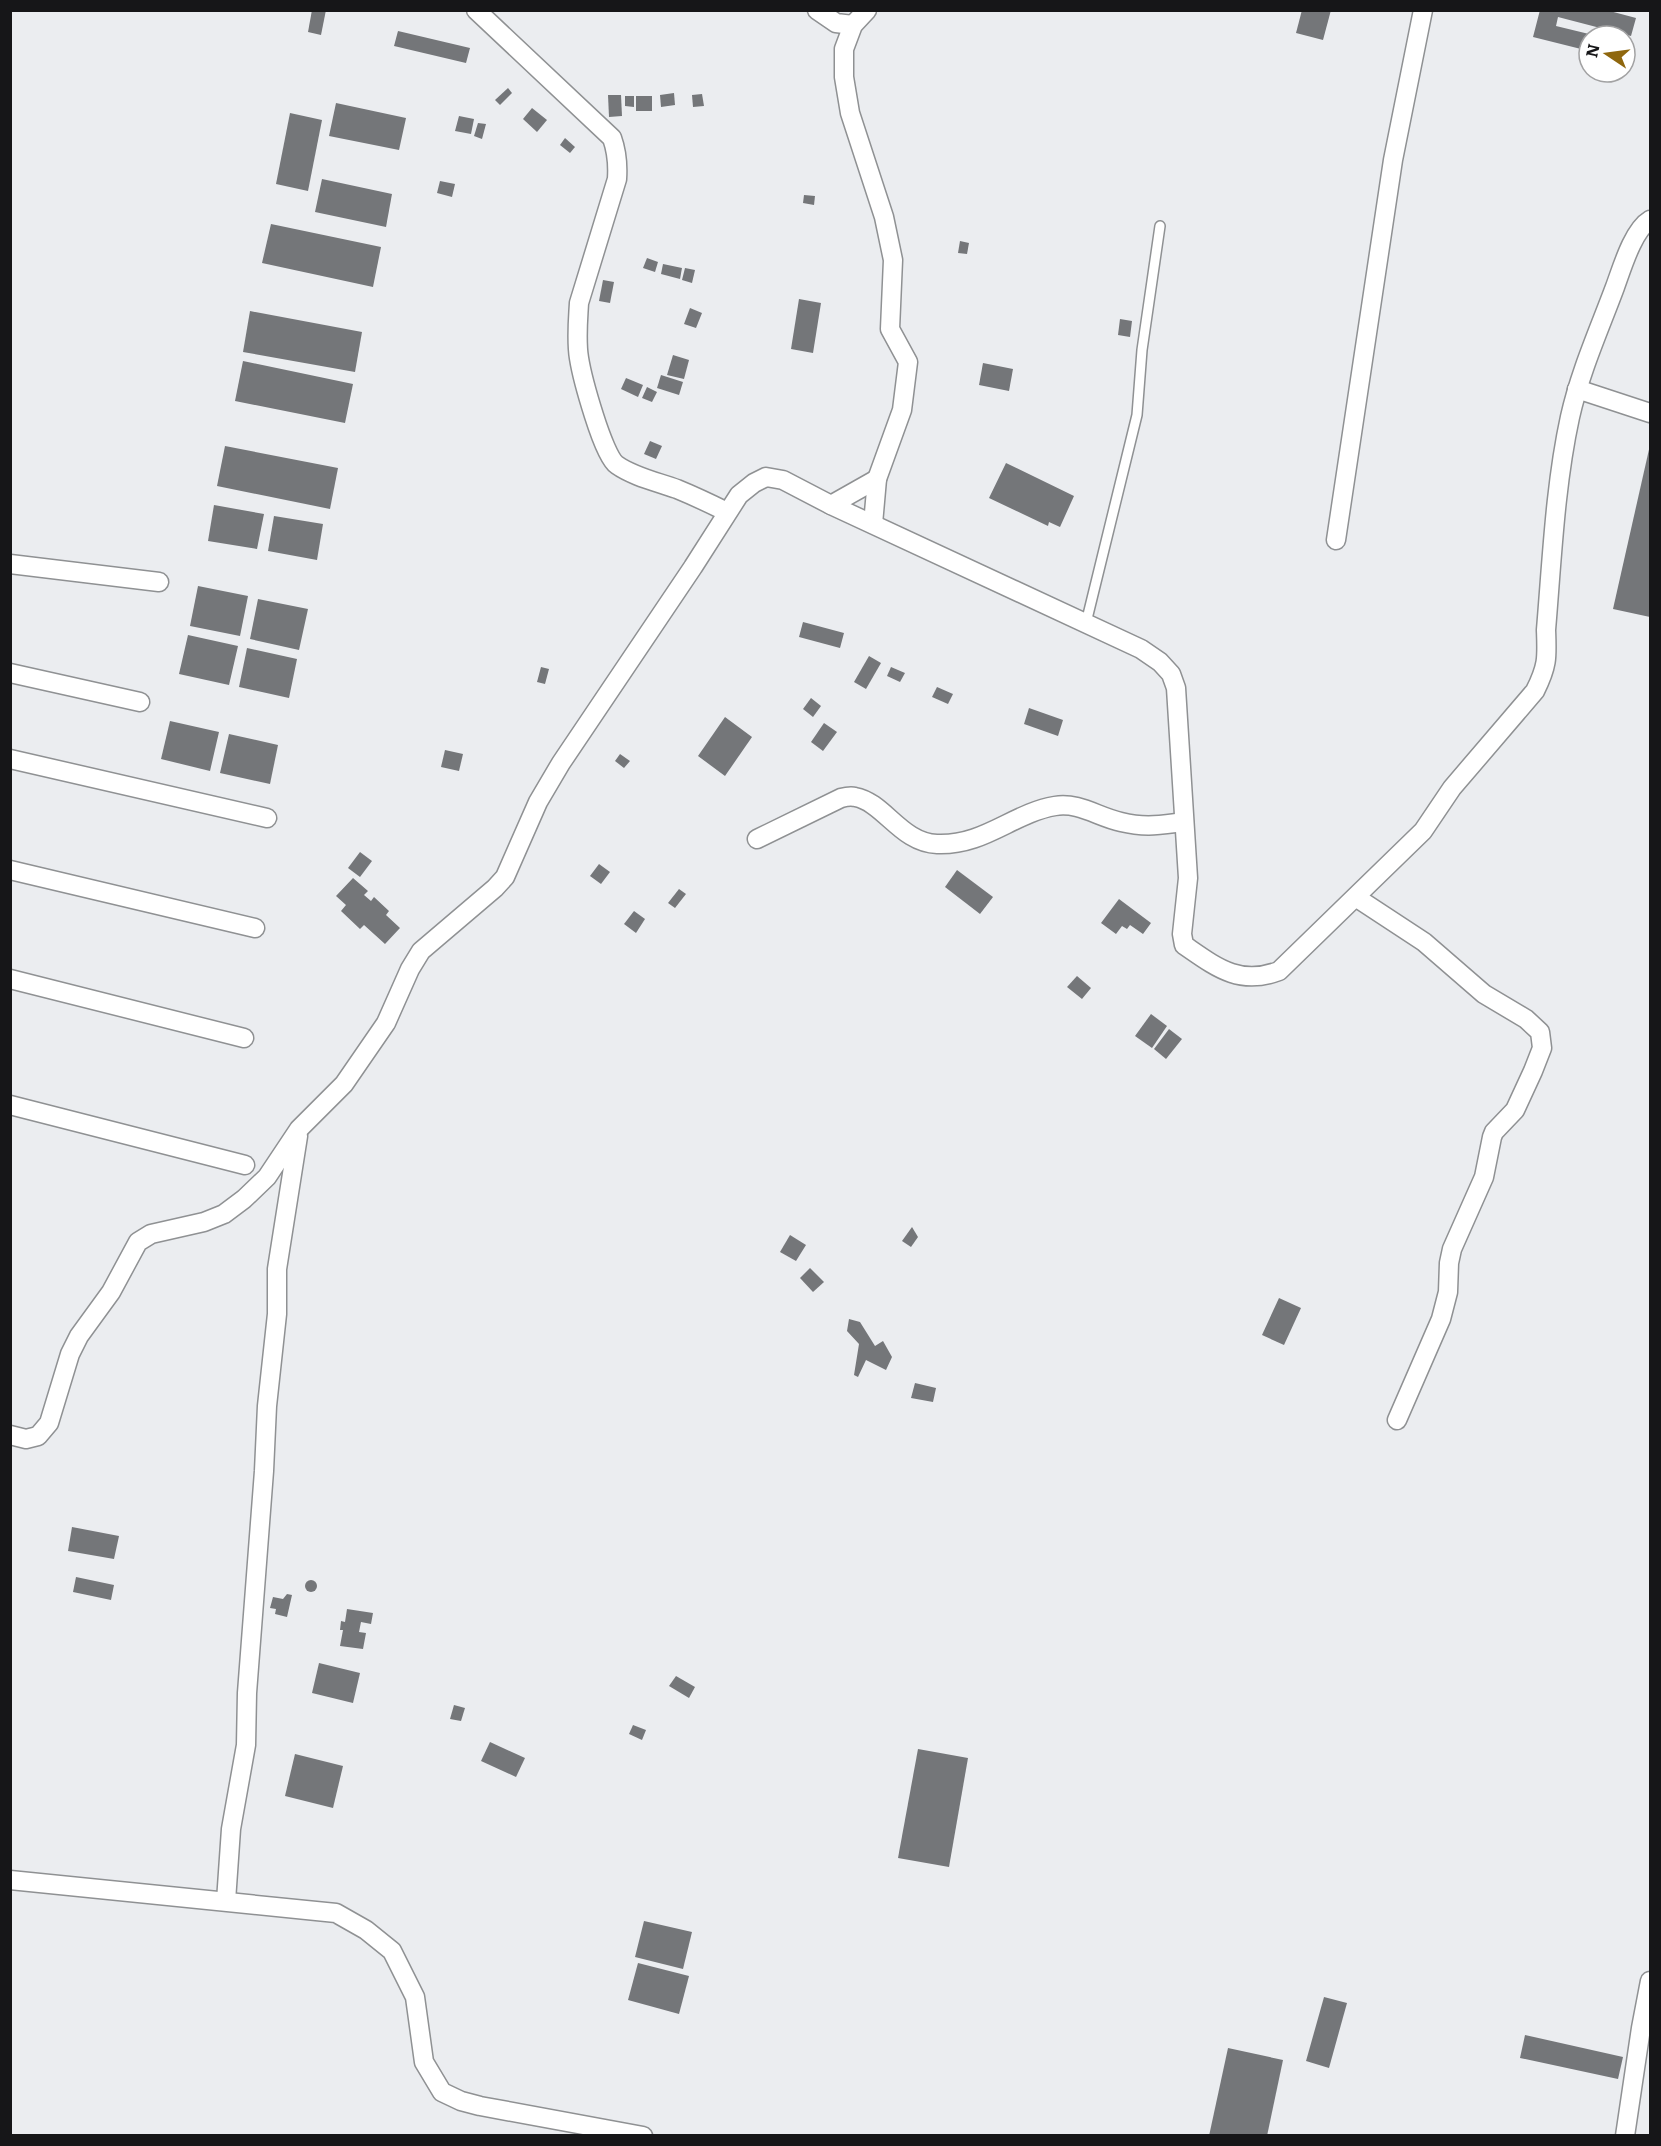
<svg xmlns="http://www.w3.org/2000/svg" width="1661" height="2146" viewBox="0 0 1661 2146" font-family="Literata,serif">
	<style>
		.building { fill: #747679 }
		.lines { fill: none; stroke-linecap: round; stroke-linejoin: round }
		.lane-casing { stroke: #8f9193; stroke-width: 12 }
		.street-casing { stroke: #8f9193; stroke-width: 21 }
		.lane { stroke: #fff; stroke-width: 9 }
		.street { stroke: #fff; stroke-width: 18 }
	</style>
	<rect width="100%" height="100%" fill="#ebedf0"/>
	<!-- building -->
	<g class="building">
		<path d="M312,10H326L321,35L308,32Z"/>
		<path d="M1302,10H1331L1323,40L1296,33Z"/>
		<path d="M1540,10H1606L1636,18L1631,36L1558,17L1556,26L1589,34V51L1533,37Z"/>
		<path d="M398,31L470,48L466,63L394,46Z"/>
		<path d="M508,88L512,93L500,105L495,100Z"/>
		<path d="M674,93L675,105L661,107L660,95Z"/>
		<path d="M702,94L704,106L693,107L692,95Z"/>
		<path d="M608,95H621L622,116L609,117Z"/>
		<path d="M625,96H634V107L625,106Z"/>
		<rect x="636" y="96" width="16" height="15"/>
		<path d="M336,103L406,118L399,150L329,136Z"/>
		<path d="M532,108L547,120L537,132L523,119Z"/>
		<path d="M290,113L322,120L308,191L276,184Z"/>
		<path d="M459,116L474,119L471,134L455,131Z"/>
		<path d="M478,123L486,124L482,139L474,136Z"/>
		<path d="M565,138L575,147L570,153L560,145Z"/>
		<path d="M322,179L392,194L386,227L315,212Z"/>
		<path d="M440,181L455,184L452,197L437,193Z"/>
		<path d="M804,195L815,196L814,205L803,203Z"/>
		<path d="M271,224L381,247L373,287L262,263Z"/>
		<path d="M960,241L969,243L967,254L958,253Z"/>
		<path d="M647,258L658,262L655,272L643,268Z"/>
		<path d="M663,264L682,268L680,279L661,274Z"/>
		<path d="M685,268L695,270L692,283L682,280Z"/>
		<path d="M603,280L614,282L610,303L599,301Z"/>
		<path d="M799,299L821,303L813,353L791,349Z"/>
		<path d="M690,308L702,313L696,328L684,324Z"/>
		<path d="M250,311L362,332L355,372L243,352Z"/>
		<path d="M1120,319L1132,321L1130,337L1118,335Z"/>
		<path d="M673,355L689,360L684,379L667,375Z"/>
		<path d="M243,361L353,384L345,423L235,401Z"/>
		<path d="M983,363L1013,369L1009,391L979,385Z"/>
		<path d="M661,375L683,382L679,395L657,388Z"/>
		<path d="M626,378L643,385L638,397L621,389Z"/>
		<path d="M647,387L657,392L652,402L642,398Z"/>
		<path d="M650,441L662,446L656,459L644,454Z"/>
		<path d="M1650,445V617L1613,609Z"/>
		<path d="M225,446L338,468L330,509L217,486Z"/>
		<path d="M1006,463L1074,496L1060,527L1049,522L1048,526L989,498Z"/>
		<path d="M214,505L264,514L257,549L208,541Z"/>
		<path d="M274,516L323,524L317,560L268,551Z"/>
		<path d="M198,586L248,596L240,636L190,626Z"/>
		<path d="M258,599L308,609L299,650L250,639Z"/>
		<path d="M803,622L844,633L840,648L799,637Z"/>
		<path d="M188,635L238,646L229,685L179,674Z"/>
		<path d="M247,648L297,659L289,698L239,687Z"/>
		<path d="M869,656L881,663L866,689L854,682Z"/>
		<path d="M541,667L549,669L545,684L537,682Z"/>
		<path d="M891,667L905,673L900,682L887,676Z"/>
		<path d="M937,687L953,694L948,704L932,697Z"/>
		<path d="M811,698L821,706L813,717L803,709Z"/>
		<path d="M1029,708L1063,720L1058,736L1024,724Z"/>
		<path d="M725,717L752,737L725,776L698,756Z"/>
		<path d="M170,721L219,732L210,771L161,759Z"/>
		<path d="M824,723L837,732L823,751L811,742Z"/>
		<path d="M229,734L278,745L270,784L220,773Z"/>
		<path d="M445,750L463,754L459,771L441,767Z"/>
		<path d="M620,754L630,761L624,768L615,761Z"/>
		<path d="M360,852L372,861L360,877L348,868Z"/>
		<path d="M599,864L610,872L601,884L590,876Z"/>
		<path d="M957,870L993,897L980,914L945,887Z"/>
		<path d="M353,878L368,891L364,895L371,901L374,897L389,911L386,915L400,928L385,944L364,925L360,929L341,911L346,905L336,896Z"/>
		<path d="M679,889L686,894L675,908L668,903Z"/>
		<path d="M1119,899L1151,923L1143,934L1130,925L1127,929L1122,926L1116,934L1101,923Z"/>
		<path d="M634,911L645,919L636,933L624,924Z"/>
		<path d="M1077,976L1091,988L1082,999L1067,987Z"/>
		<path d="M1151,1014L1167,1026L1152,1048L1135,1036Z"/>
		<path d="M1169,1029L1182,1039L1166,1059L1154,1049Z"/>
		<path d="M912,1227L918,1237L911,1247L902,1241Z"/>
		<path d="M790,1235L806,1245L796,1261L780,1252Z"/>
		<path d="M810,1268L824,1282L813,1292L800,1278Z"/>
		<path d="M1279,1298L1301,1308L1284,1345L1262,1335Z"/>
		<path d="M849,1319L860,1322L875,1346L883,1341L892,1357L886,1370L866,1360L858,1377L854,1375L859,1344L847,1331Z"/>
		<path d="M915,1383L936,1388L933,1402L911,1398Z"/>
		<path d="M72,1527L119,1536L114,1559L68,1551Z"/>
		<path d="M76,1577L114,1585L111,1600L73,1592Z"/>
		<circle cx="311" cy="1586" r="6"/>
		<path d="M287,1594L292,1595L287,1617L275,1614L276,1609L270,1608L273,1597L283,1599Z"/>
		<path d="M347,1609L373,1613L371,1624L361,1622L359,1632L366,1633L363,1649L340,1646L343,1630H340L341,1621L345,1622Z"/>
		<path d="M319,1663L360,1673L353,1703L312,1693Z"/>
		<path d="M676,1676L695,1687L689,1698L669,1686Z"/>
		<path d="M454,1705L465,1708L461,1721L450,1719Z"/>
		<path d="M633,1725L646,1730L642,1740L629,1734Z"/>
		<path d="M490,1742L525,1758L516,1777L481,1761Z"/>
		<path d="M918,1749L968,1758L949,1867L898,1858Z"/>
		<path d="M295,1754L343,1766L333,1808L285,1796Z"/>
		<path d="M644,1921L692,1932L683,1969L635,1957Z"/>
		<path d="M638,1963L689,1976L679,2014L628,2000Z"/>
		<path d="M1324,1997L1347,2003L1329,2068L1306,2061Z"/>
		<path d="M1525,2035L1623,2057L1618,2079L1520,2058Z"/>
		<path d="M1228,2048L1283,2060L1267,2136H1209Z"/>
	</g>
	<g class="lines">
		<defs>
			<path id="lane" d="M1086,623L1137,415L1142,350L1160,226"/>
			<g id="street">
				<path d="M476,10L612,138C617,152 618,164 617,179L579,303C578,321 576,340 579,358C582,377 603,456 617,465C634,477 658,482 677,489C694,496 711,504 727,512"/>
				<path d="M817,10L836,23L853,25"/>
				<path d="M867,10L853,25L844,49V77L850,113L884,217L893,260L890,329L908,362L902,410L877,479L873,524"/>
				<path d="M1577,389L1650,413"/>
				<path d="M831,505L877,479"/>
				<path d="M1336,540L1393,160L1423,10"/>
				<path d="M10,564L159,582"/>
				<path d="M10,673L140,702"/>
				<path d="M10,759L267,818"/>
				<path d="M757,839L841,798C845,797 851,796 855,797C884,802 901,843 937,844C984,846 1013,813 1055,806C1079,802 1098,817 1121,822C1146,828 1159,825 1184,822"/>
				<path d="M10,870L255,928"/>
				<path d="M1357,898L1424,942L1484,994L1526,1019L1540,1032L1542,1048L1533,1071L1515,1110L1494,1132L1492,1137L1484,1177L1452,1249L1449,1263L1448,1292L1441,1319L1397,1420"/>
				<path d="M10,979L244,1038"/>
				<path d="M10,1105L245,1165"/>
				<path d="M10,1435L26,1439L38,1436L49,1423L70,1354L79,1336L111,1292L138,1242L151,1234L204,1222L224,1214L244,1199L267,1177L299,1129L344,1084L386,1023L410,969L421,951L495,888L505,877L538,802L561,763L693,567L739,495L754,483L766,477L783,480L831,505L1141,649L1160,662L1171,674L1176,688L1188,878L1182,934L1184,945C1216,967 1239,986 1279,971L1423,831L1452,788L1535,691C1548,665 1547,657 1546,630C1552,559 1555,486 1570,417C1580,372 1599,330 1615,287C1622,268 1633,230 1650,220"/>
				<path d="M10,1880L336,1913L366,1930L392,1951L415,1997L424,2062L442,2092L461,2101L480,2106L643,2136"/>
				<path d="M226,1901L231,1829L246,1745L247,1693L264,1471L267,1406L277,1314V1269L298,1136"/>
				<path d="M1625,2136L1641,2028L1650,1981"/>
			</g>
		</defs>
		<!-- lane casing -->
		<use href="#lane" class="lane-casing"/>
		<!-- street casing -->
		<use href="#street" class="street-casing"/>
		<!-- lane -->
		<use href="#lane" class="lane"/>
		<!-- street -->
		<use href="#street" class="street"/>
	</g>
	<!-- border -->
	<rect width="1661" height="2146" fill="none" stroke="#161618" stroke-width="24"/>
	<!-- north arrow -->
	<g transform="translate(1607 54) rotate(283)"><circle r="28" fill="#ffffff" stroke="#a2a2a3" stroke-width="1.5"/>
	<path d="M0-4.5L10 22L0 15L-10 22Z" fill="#8f670e"/>
	<text y="-9" font-size="16" font-weight="bold" text-anchor="middle" fill="#161618">N</text>
	</g>
</svg>
